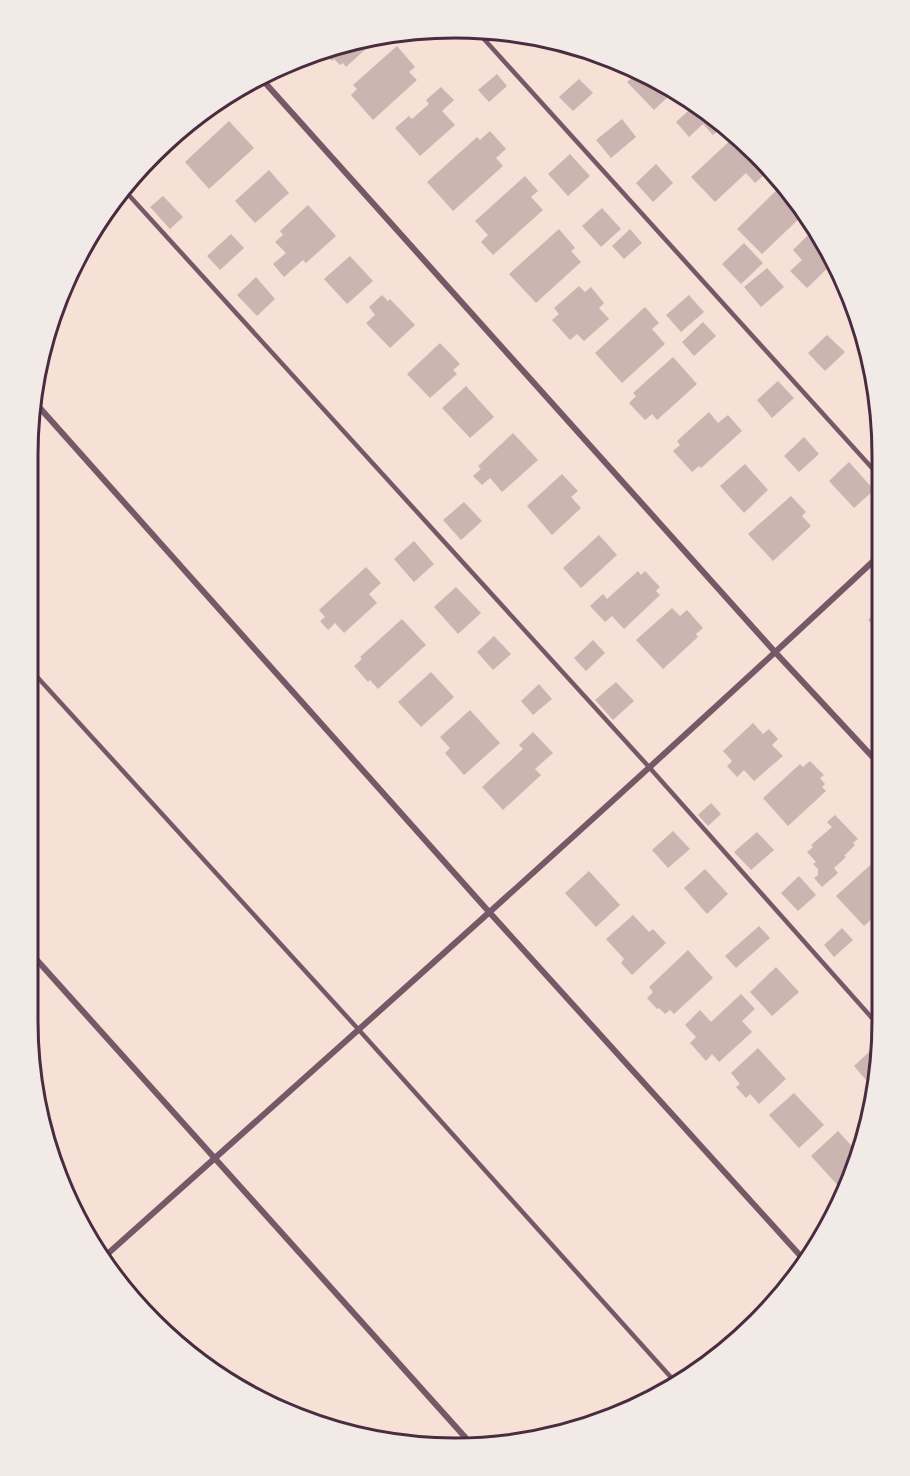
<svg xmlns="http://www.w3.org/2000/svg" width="910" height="1476" viewBox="0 0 910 1476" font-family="'Archivo Narrow',sans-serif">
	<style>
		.building { fill: #ccb4b1 }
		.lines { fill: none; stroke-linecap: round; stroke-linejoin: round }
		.service { stroke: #755966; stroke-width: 4.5 }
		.minor { stroke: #755966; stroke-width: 6 }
		.rim { fill: none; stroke: #4a2c40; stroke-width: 3 }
	</style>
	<rect width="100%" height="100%" fill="#f7e1d7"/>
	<!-- building -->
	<g class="building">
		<path d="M511,33L525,35L518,41Z"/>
		<path d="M381,35L346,67L343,63L340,65L334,59L332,61L321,49Z"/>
		<path d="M397,46L415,67L409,72L417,80L373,120L351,95L357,89L353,85Z"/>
		<path d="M640,70L675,90L654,110L627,82Z"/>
		<path d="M497,74L507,86L489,102L478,90Z"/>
		<path d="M579,79L593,93L573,111L559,97Z"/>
		<path d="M441,87L454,100L442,111L455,125L420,156L395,128L409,116L412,119L429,104L426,100Z"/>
		<path d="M696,104L715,115L725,124L713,135L703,124L689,137L676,122Z"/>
		<path d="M622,119L636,137L611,158L596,140Z"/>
		<path d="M229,121L254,148L209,189L185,162Z"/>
		<path d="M490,131L506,149L496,158L503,166L453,211L427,182L477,137L480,140Z"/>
		<path d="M736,135L772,168L755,183L746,173L715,202L691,177Z"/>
		<path d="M570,154L590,176L568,196L548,174Z"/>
		<path d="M656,164L673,183L653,202L636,183Z"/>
		<path d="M269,170L289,193L255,223L235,201Z"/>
		<path d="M525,176L538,191L531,197L543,210L493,255L481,242L488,235L475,221Z"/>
		<path d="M784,183L805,213L762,254L737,229Z"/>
		<path d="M163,196L183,217L170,229L150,207Z"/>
		<path d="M308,205L336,236L306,263L303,260L284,277L273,264L286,253L275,242L283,235L280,231Z"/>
		<path d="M602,208L621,229L601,247L582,226Z"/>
		<path d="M816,227L826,241L835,261L807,288L790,271L802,260L793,250Z"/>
		<path d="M559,229L575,248L571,251L581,262L536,303L509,274Z"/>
		<path d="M630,229L642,243L624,259L612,246Z"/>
		<path d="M231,234L244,248L220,270L207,256Z"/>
		<path d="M744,243L763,263L741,284L722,264Z"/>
		<path d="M350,256L373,281L347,304L324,279Z"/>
		<path d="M767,268L784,287L761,307L744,287Z"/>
		<path d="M256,277L275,299L257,316L237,295Z"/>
		<path d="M579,286L585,292L591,287L604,303L599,308L609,319L584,341L577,334L570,340L552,320L559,314L554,308Z"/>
		<path d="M849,293L860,316L859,317L843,299Z"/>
		<path d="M382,295L388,301L390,299L415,325L390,348L366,323L375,315L369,307Z"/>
		<path d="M689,295L704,312L681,332L666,315Z"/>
		<path d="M645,307L659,323L652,329L665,344L622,383L595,353Z"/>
		<path d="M703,322L716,336L694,356L682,342Z"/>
		<path d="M827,335L845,352L825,371L808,353Z"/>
		<path d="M440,343L460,364L453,370L457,374L430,398L407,374Z"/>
		<path d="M673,357L697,384L657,420L652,414L645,420L629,403L636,396L633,393Z"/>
		<path d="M778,381L794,398L772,418L757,400Z"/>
		<path d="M466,386L494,417L470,438L442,408Z"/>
		<path d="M709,412L718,423L728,415L742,431L701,468L699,466L692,472L673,451L680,445L677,441Z"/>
		<path d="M879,412L882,427V435L869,421Z"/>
		<path d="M513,433L538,460L502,492L490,478L482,485L473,476L481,469L478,466Z"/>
		<path d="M804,437L819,454L799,472L784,456Z"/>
		<path d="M849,462L874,490L854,508L829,481Z"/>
		<path d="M745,464L768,490L744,513L720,486Z"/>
		<path d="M562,474L578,491L571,497L581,508L552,535L527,506Z"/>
		<path d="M791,496L806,512L802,516L811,526L773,561L748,534Z"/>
		<path d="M464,502L482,521L461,540L443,520Z"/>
		<path d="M599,535L617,555L581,588L563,568Z"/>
		<path d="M414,541L434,564L414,582L394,559Z"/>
		<path d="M366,567L381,583L369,594L377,603L344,633L335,623L328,630L320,621L325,617L319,610Z"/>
		<path d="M638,571L641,575L645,571L660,587L656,591L660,595L624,629L612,616L605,622L590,606L603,594L607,599Z"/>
		<path d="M456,587L481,613L458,634L434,607Z"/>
		<path d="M881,607V652L871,641L880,633L868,620Z"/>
		<path d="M672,608L680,616L687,610L703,628L696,634L698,637L663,669L636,640Z"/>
		<path d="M402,619L426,645L378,689L370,680L368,682L354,666L362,659L360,657Z"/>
		<path d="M494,636L511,654L493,670L477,652Z"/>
		<path d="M593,640L605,653L586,671L574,658Z"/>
		<path d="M431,672L454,697L421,727L398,702Z"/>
		<path d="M616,682L634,701L613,720L595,700Z"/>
		<path d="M539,684L552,699L533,715L521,701Z"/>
		<path d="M470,710L500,743L464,775L445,753L450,748L440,737Z"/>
		<path d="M753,723L763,734L769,729L778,739L772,745L783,756L754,781L744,770L737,777L727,766L732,761L723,751Z"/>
		<path d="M533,732L553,753L535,769L541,775L503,810L482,787L523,749L519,745Z"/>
		<path d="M810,761L824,775L820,778L825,784L822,787L826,791L788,826L763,798L800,764L803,767Z"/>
		<path d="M711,803L721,814L708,826L698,815Z"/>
		<path d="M835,815L858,839L853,843L855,845L844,856L846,857L834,868L838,873L822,887L814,878L818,875V869L813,864L816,862L807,852L813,847L811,845L832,827L827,822Z"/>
		<path d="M673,831L690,849L668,868L652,850Z"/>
		<path d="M757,832L774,850L751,870L734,852Z"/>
		<path d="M876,860L880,865V911L864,926L836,896Z"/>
		<path d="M705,869L728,894L707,914L684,888Z"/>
		<path d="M589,871L620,905L596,927L565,893Z"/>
		<path d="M799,876L816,895L798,911L781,893Z"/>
		<path d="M633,915L649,932L653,929L666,943L632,975L621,963L624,959L606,939Z"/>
		<path d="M759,926L770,938L736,968L725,956Z"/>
		<path d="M842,928L853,940L834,957L824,945Z"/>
		<path d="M688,950L713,978L674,1014L670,1010L665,1014L659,1008L657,1009L647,998L653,992L649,987Z"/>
		<path d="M776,967L799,992L772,1016L750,992Z"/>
		<path d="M880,975V992L871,983Z"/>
		<path d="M741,994L755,1009L742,1021L752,1032L719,1062L712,1054L706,1061L690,1043L696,1037L685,1025L700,1010L711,1022Z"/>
		<path d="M758,1048L786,1079L759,1104L750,1094L746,1098L736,1087L740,1084L731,1073Z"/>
		<path d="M871,1050L879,1060V1077L878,1082L872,1087L854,1066Z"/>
		<path d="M794,1093L824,1125L799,1148L769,1115Z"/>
		<path d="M838,1131L859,1154L852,1179L841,1189L811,1156Z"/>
	</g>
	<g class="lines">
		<!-- service -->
		<g class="service">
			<path d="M474,28L882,479"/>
			<path d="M126,192L229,93"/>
			<path d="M108,207L126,192L649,767L880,1027"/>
			<path d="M29,668L359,1030L677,1384"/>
		</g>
		<!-- minor -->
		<g class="minor">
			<path d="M259,76L775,652L881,766"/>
			<path d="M31,398L490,913L806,1262"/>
			<path d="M27,949L473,1446"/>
			<path d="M103,1258C364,1025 626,792 882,553"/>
		</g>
	</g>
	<!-- crop -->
	<path d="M0 0H910V1476H0ZM455 38H455A417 417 0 0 1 872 455V1021A417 417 0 0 1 455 1438H455A417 417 0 0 1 38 1021V455A417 417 0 0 1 455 38Z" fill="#f1eae7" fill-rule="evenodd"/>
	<path class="rim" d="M455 38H455A417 417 0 0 1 872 455V1021A417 417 0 0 1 455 1438H455A417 417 0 0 1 38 1021V455A417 417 0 0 1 455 38Z"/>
</svg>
